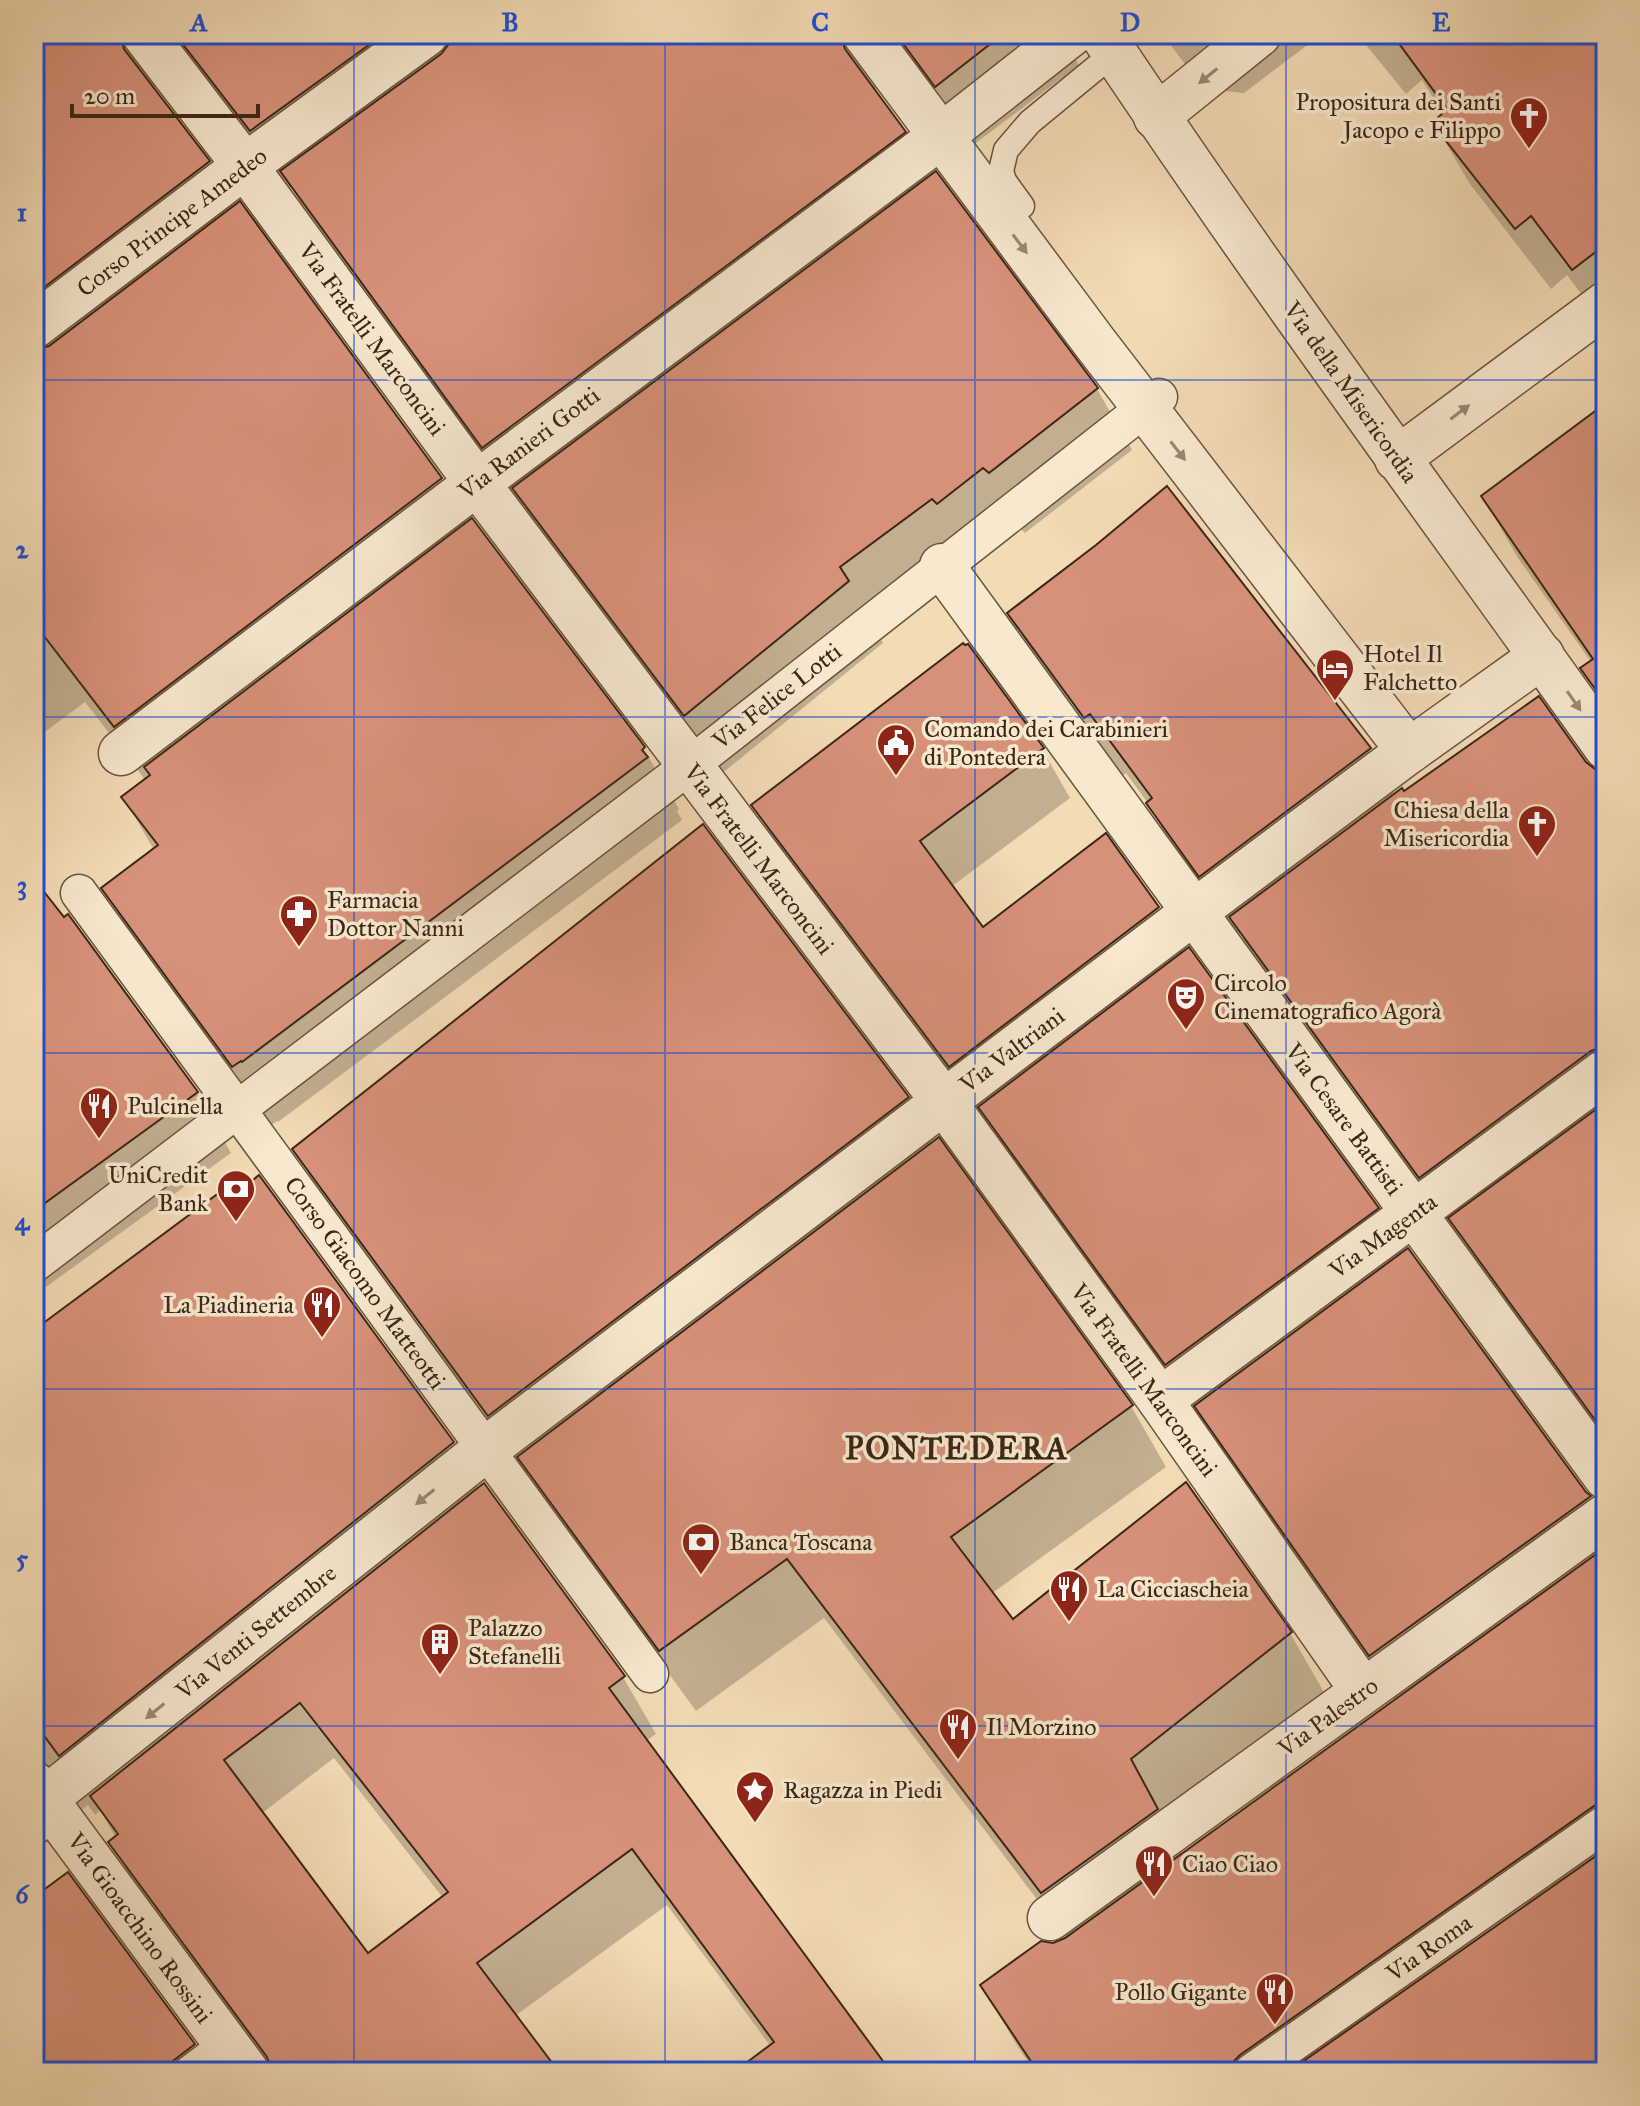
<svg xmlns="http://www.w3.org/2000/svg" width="1640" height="2106" viewBox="0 0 1640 2106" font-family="'IM FELL Great Primer',serif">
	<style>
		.shadow { fill: #0003; fill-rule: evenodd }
		.building { fill: #d89179; stroke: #3b2717; stroke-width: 2; fill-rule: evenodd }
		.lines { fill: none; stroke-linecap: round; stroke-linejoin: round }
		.service-casing { stroke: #69543e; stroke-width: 27 }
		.pedestrian-casing { stroke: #69543e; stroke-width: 39 }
		.minor-casing { stroke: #69543e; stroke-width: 47 }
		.service { stroke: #f7e8ce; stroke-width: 24 }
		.pedestrian { stroke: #f7e8ce; stroke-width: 36 }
		.minor { stroke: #f7e8ce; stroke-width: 44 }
		.oneway { fill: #998872 }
		.grid { fill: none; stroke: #1d4ed8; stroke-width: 2; stroke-opacity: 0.55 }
		.labels { text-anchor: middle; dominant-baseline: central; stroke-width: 7; stroke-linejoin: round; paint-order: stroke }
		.poi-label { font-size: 24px; fill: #3b2717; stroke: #f7e8ce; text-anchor: start }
		.street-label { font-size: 24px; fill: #3b2717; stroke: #f7e8ce }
		.district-label { font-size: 32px; font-weight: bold; letter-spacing: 2px; fill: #3b2717; stroke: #f7e8ce }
		.neatline { fill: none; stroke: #1d4ed8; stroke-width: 3 }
		.grid-label { font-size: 26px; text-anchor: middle; font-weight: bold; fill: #1d4ed8 }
	</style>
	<rect width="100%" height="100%" fill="#f3dbb4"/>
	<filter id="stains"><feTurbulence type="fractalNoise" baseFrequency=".0025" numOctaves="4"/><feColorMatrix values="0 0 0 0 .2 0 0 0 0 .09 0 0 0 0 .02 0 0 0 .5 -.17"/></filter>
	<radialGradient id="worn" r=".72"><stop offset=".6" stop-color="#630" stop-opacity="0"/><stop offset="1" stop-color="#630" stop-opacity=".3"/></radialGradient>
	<!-- shadow -->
	<g class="shadow">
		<path d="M34,34H1061L1079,65L972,146L877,85L875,93L904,133L930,178L935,174L1097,389L1132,450L1025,533L1020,528L875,629L883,643L720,775L550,550L523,504L519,507L318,233L291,187L286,191L163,75L155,87L154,92L208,162L234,208L239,204L441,479L467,525L643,748L679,809L677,811L682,820L278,1122L277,1121L269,1127L139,950L104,889L154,850L124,798L146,781L85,702L34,740Z"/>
		<path d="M1162,34H1322L1244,93L1204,89Z"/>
		<path d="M1357,34H1606V327L1567,275L1551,289L1470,184L1434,123L1444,115L1422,80L1406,94Z"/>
		<path d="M1606,405V709L1583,668L1591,662L1518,558L1483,497Z"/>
		<path d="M1167,488L1369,749L1395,795L1584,763L1594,771L1606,773V1444L1486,1280L1460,1234L1456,1238L1267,979L1240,933L1236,937L1183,864L1147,802L1126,773L1120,778L1045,675L1010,614L1097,546Z"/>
		<path d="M1042,749L1070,798L951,887L983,930L1105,836L1158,908L1184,953L1377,1209L1403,1254L1589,1497L1606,1526V2072H1035L1018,2047L982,1986L1054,1945L1067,1939L824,1618L696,1711L555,1518L529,1473L524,1476L330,1211L295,1150L907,1098L933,1144L1131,1406L1166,1467L991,1594L1013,1622L1290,1633L1325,1694L1164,1821L1183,1855L1396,1701L1231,1465L1206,1422L1202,1425L1016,1168L983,1110L978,1114L782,854L754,805Z"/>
		<path d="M34,918L197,1093L231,1153L39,1292L34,1286Z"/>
		<path d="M259,1178L453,1443L479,1489L623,1677L656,1734L646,1741L889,2072H761L771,2047L667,1905L515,2016L556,2072H271L143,1899L110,1842L116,1838L100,1810L95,1815L88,1805L34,1846V1332L240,1192ZM334,1758L443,1898L368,1956L261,1814Z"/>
		<path d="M34,1900L194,2045L209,2072H34Z"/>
	</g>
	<!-- building -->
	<g class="building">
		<path d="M34,34H120L124,49L210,161L34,295Z"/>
		<path d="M175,34H384L250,131Z"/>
		<path d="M451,34H840L845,49L906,132L482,448L280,171L441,54L448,45Z"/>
		<path d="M896,34H1003L935,87Z"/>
		<path d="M1392,34H1606V244L1572,270L1531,216L1515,229L1432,123L1447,109Z"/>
		<path d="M936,171L1098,388L989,473L983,468L937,504L932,499L840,567L849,581L684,716L512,488Z"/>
		<path d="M240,201L442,478L114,727L34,623V350L49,346Z"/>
		<path d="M1606,403V704L1580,668L1593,659L1481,496Z"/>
		<path d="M1167,486L1371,748L1199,877L1146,803L1152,798L1090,714L1084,718L1007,613L1096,545Z"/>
		<path d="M472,518L645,747L642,750L648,757L242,1062L241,1061L232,1067L101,888L158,845L121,797L150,775L144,767Z"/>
		<path d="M963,643L965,645L968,644L1044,748L920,841L983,927L1106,833L1159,907L949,1067L751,805Z"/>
		<path d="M1539,696L1586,762L1595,769L1606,772V1046L1591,1051L1419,1178L1229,917L1402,788L1404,791Z"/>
		<path d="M703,824L909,1097L488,1416L292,1149Z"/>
		<path d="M34,879L64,917L68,914L198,1092L34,1211Z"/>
		<path d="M1189,947L1379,1208L1165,1365L978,1107Z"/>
		<path d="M1606,1102V1435L1448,1218Z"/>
		<path d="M939,1137L1133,1405L951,1537L1013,1619L1186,1482L1292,1632L1131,1759L1158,1809L1041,1893L787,1559L659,1651L517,1457Z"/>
		<path d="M259,1175L454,1442L59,1756L34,1722V1330L235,1181L241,1190Z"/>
		<path d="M1408,1248L1586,1492L1591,1496L1369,1656L1194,1406Z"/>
		<path d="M484,1483L625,1676L609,1688L891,2072H734L774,2042L632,1849L477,1963L559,2072H272L267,2057L108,1842L118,1834L90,1796ZM300,1703L448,1892L368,1953L224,1760Z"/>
		<path d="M1606,1547V1802L1594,1806L1240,2055L1233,2062L1231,2072H1038L980,1985L1041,1941L1053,1943L1065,1938Z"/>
		<path d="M1606,1849V2055L1583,2072H1288Z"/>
		<path d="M68,1872L195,2044L173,2061L168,2072H34V1897Z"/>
	</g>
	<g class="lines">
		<defs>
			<g id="service">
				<path d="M1022,206L1004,181L1001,171L1006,150L1030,122L1114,53"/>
				<path d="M183,2072L224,2041"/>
			</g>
			<g id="pedestrian">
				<path d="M79,893L650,1674"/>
				<path d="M34,1264L689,766L1159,397"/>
				<path d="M1252,2072L1606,1823"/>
			</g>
			<g id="minor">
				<path d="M144,34L245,166L477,483L944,1102L1160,1400L1363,1691"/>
				<path d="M865,34L1095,343L1409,751"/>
				<path d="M1102,34C1263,276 1437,510 1606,747"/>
				<path d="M1156,117L1259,34"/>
				<path d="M34,326L245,166L426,34"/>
				<path d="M1397,459L1606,304"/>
				<path d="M942,566L1606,1477"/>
				<path d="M121,753L477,483L940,137L1071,34"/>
				<path d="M1160,1400L1606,1071"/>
				<path d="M34,1784L247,2072"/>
				<path d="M34,1822L45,1799L486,1449L1194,912L1409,751L1542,656"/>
				<path d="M1050,1918L1606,1516"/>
			</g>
		</defs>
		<!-- service casing -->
		<use href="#service" class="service-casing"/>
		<!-- pedestrian casing -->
		<use href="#pedestrian" class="pedestrian-casing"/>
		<!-- minor casing -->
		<use href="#minor" class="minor-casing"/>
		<!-- service -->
		<use href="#service" class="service"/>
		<!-- pedestrian -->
		<use href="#pedestrian" class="pedestrian"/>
		<!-- minor -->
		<use href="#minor" class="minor"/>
	</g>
	<!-- one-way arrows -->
	<defs><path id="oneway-solid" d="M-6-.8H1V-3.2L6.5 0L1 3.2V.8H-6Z" transform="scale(2)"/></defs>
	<g class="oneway">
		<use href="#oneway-solid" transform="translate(1208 76) rotate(141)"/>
		<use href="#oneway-solid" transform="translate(1020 244) rotate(53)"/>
		<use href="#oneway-solid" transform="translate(1460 412) rotate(-37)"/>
		<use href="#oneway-solid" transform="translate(1178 451) rotate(52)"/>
		<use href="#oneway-solid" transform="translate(1574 701) rotate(55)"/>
		<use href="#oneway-solid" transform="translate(425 1497) rotate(141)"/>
		<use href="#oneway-solid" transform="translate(155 1711) rotate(141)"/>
	</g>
	<!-- grid -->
	<path class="grid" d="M354,34V2072M665,34V2072M975,34V2072M1286,34V2072M34,380H1606M34,717H1606M34,1053H1606M34,1389H1606M34,1726H1606"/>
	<!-- icons -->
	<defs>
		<symbol id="church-pin" viewBox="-11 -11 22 30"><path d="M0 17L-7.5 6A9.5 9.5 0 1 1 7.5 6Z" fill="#8f2418" stroke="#f7e8ce"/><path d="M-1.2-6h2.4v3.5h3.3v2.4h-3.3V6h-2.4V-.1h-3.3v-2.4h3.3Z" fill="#fff"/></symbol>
		<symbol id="hotel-pin" viewBox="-11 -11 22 30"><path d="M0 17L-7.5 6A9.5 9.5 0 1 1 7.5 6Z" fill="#8f2418" stroke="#f7e8ce"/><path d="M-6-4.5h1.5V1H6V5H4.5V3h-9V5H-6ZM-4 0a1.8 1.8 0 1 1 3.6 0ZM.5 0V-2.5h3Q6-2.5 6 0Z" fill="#fff"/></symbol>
		<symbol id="civic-pin" viewBox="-11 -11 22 30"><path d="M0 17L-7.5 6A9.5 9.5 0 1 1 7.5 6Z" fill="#8f2418" stroke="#f7e8ce"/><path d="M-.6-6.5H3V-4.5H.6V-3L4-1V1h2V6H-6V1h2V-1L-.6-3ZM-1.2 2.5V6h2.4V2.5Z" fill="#fff"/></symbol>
		<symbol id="pharmacy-pin" viewBox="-11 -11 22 30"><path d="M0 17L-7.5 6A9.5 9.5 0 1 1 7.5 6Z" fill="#8f2418" stroke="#f7e8ce"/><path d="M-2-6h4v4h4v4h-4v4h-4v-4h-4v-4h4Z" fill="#fff"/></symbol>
		<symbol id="theatre-pin" viewBox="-11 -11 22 30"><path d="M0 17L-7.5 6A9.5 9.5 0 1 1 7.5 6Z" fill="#8f2418" stroke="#f7e8ce"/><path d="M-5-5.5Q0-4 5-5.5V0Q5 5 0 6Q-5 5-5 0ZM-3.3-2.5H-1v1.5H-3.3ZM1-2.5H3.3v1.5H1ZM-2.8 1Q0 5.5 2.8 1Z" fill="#fff"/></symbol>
		<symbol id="restaurant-pin" viewBox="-11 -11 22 30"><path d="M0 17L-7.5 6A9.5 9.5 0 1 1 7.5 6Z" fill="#8f2418" stroke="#f7e8ce"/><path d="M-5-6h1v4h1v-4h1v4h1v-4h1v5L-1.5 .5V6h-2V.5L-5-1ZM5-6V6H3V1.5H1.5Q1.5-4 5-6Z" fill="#fff"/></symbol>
		<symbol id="bank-pin" viewBox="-11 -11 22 30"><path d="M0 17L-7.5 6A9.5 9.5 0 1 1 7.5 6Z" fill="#8f2418" stroke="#f7e8ce"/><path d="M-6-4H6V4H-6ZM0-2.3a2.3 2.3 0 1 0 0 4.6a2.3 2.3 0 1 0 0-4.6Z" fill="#fff"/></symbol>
		<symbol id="building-pin" viewBox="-11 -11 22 30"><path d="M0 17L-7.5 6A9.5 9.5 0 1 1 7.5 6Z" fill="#8f2418" stroke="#f7e8ce"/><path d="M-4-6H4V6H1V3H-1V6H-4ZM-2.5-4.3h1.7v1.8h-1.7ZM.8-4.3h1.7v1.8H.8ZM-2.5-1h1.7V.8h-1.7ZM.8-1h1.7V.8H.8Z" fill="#fff"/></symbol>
		<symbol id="sight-pin" viewBox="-11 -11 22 30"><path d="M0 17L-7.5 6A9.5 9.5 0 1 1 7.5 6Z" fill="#8f2418" stroke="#f7e8ce"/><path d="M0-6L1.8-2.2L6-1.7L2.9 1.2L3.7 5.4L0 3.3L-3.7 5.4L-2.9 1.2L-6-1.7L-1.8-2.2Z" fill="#fff"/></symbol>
	</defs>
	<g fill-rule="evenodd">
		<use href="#church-pin" x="1507" y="94" width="44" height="60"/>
		<use href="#hotel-pin" x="1313" y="646" width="44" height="60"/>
		<use href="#civic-pin" x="874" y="721" width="44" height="60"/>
		<use href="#church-pin" x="1515" y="802" width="44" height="60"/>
		<use href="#pharmacy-pin" x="277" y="892" width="44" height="60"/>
		<use href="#theatre-pin" x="1164" y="975" width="44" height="60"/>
		<use href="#restaurant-pin" x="77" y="1084" width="44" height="60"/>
		<use href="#bank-pin" x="214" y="1167" width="44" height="60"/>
		<use href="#restaurant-pin" x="300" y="1283" width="44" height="60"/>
		<use href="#bank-pin" x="679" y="1520" width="44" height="60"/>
		<use href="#restaurant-pin" x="1047" y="1567" width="44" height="60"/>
		<use href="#building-pin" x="418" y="1620" width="44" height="60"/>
		<use href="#restaurant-pin" x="936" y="1705" width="44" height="60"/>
		<use href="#sight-pin" x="733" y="1768" width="44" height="60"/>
		<use href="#restaurant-pin" x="1132" y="1842" width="44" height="60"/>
		<use href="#restaurant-pin" x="1253" y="1970" width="44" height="60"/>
	</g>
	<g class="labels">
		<!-- poi labels -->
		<g class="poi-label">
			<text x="1501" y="102" text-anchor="end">Propositura dei Santi<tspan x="1501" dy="28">Jacopo e Filippo</tspan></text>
			<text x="1363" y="654">Hotel Il<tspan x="1363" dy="28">Falchetto</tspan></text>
			<text x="924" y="729">Comando dei Carabinieri<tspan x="924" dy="28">di Pontedera</tspan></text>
			<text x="1509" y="810" text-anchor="end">Chiesa della<tspan x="1509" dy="28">Misericordia</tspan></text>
			<text x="327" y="900">Farmacia<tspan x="327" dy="28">Dottor Nanni</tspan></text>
			<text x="1214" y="983">Circolo<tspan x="1214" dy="28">Cinematografico Agorà</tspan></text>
			<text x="127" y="1106">Pulcinella</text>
			<text x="208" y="1175" text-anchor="end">UniCredit<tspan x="208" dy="28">Bank</tspan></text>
			<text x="294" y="1305" text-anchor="end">La Piadineria</text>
			<text x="729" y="1542">Banca Toscana</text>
			<text x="1097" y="1589">La Cicciascheia</text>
			<text x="468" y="1628">Palazzo<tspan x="468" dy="28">Stefanelli</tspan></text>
			<text x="986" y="1727">Il Morzino</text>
			<text x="783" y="1790">Ragazza in Piedi</text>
			<text x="1182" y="1864">Ciao Ciao</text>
			<text x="1247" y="1992" text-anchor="end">Pollo Gigante</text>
		</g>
		<!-- street labels -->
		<g class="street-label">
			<text transform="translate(172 222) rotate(-37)">Corso Principe Amedeo</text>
			<text transform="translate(372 339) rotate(54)">Via Fratelli Marconcini</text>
			<text transform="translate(1351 392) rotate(55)">Via della Misericordia</text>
			<text transform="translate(529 443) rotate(-37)">Via Ranieri Gotti</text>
			<text transform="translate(777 696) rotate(-38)">Via Felice Lotti</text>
			<text transform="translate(759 859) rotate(53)">Via Fratelli Marconcini</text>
			<text transform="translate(1012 1050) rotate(-37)">Via Valtriani</text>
			<text transform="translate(1344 1119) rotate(54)">Via Cesare Battisti</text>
			<text transform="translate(1383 1236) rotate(-36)">Via Magenta</text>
			<text transform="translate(365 1283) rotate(54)">Corso Giacomo Matteotti</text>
			<text transform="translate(1144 1380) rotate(54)">Via Fratelli Marconcini</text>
			<text transform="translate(256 1632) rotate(-39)">Via Venti Settembre</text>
			<text transform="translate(1328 1717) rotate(-36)">Via Palestro</text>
			<text transform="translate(140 1928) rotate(54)">Via Gioacchino Rossini</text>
			<text transform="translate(1429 1948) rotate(-35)">Via Roma</text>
		</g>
		<!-- district labels -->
		<g class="district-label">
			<text x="957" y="1448">PONTEDERA</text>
		</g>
	</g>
	<!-- margin -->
	<rect width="1640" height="2106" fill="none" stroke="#f3dbb4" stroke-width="88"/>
	<!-- scale -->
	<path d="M72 104v12h186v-12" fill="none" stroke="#3b2717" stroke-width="4"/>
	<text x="84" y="104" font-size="24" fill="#3b2717" stroke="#f7e8ce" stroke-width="6" paint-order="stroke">20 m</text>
	<rect x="44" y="44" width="1552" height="2018" class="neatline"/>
	<g class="grid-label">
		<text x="199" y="31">A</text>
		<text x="510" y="31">B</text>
		<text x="820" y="31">C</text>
		<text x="1130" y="31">D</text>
		<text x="1441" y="31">E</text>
		<text x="22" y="221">1</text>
		<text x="22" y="558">2</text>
		<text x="22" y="894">3</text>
		<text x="22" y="1230">4</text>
		<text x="22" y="1567">5</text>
		<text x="22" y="1903">6</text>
	</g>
	<rect width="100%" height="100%" filter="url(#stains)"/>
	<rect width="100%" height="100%" fill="url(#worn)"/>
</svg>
